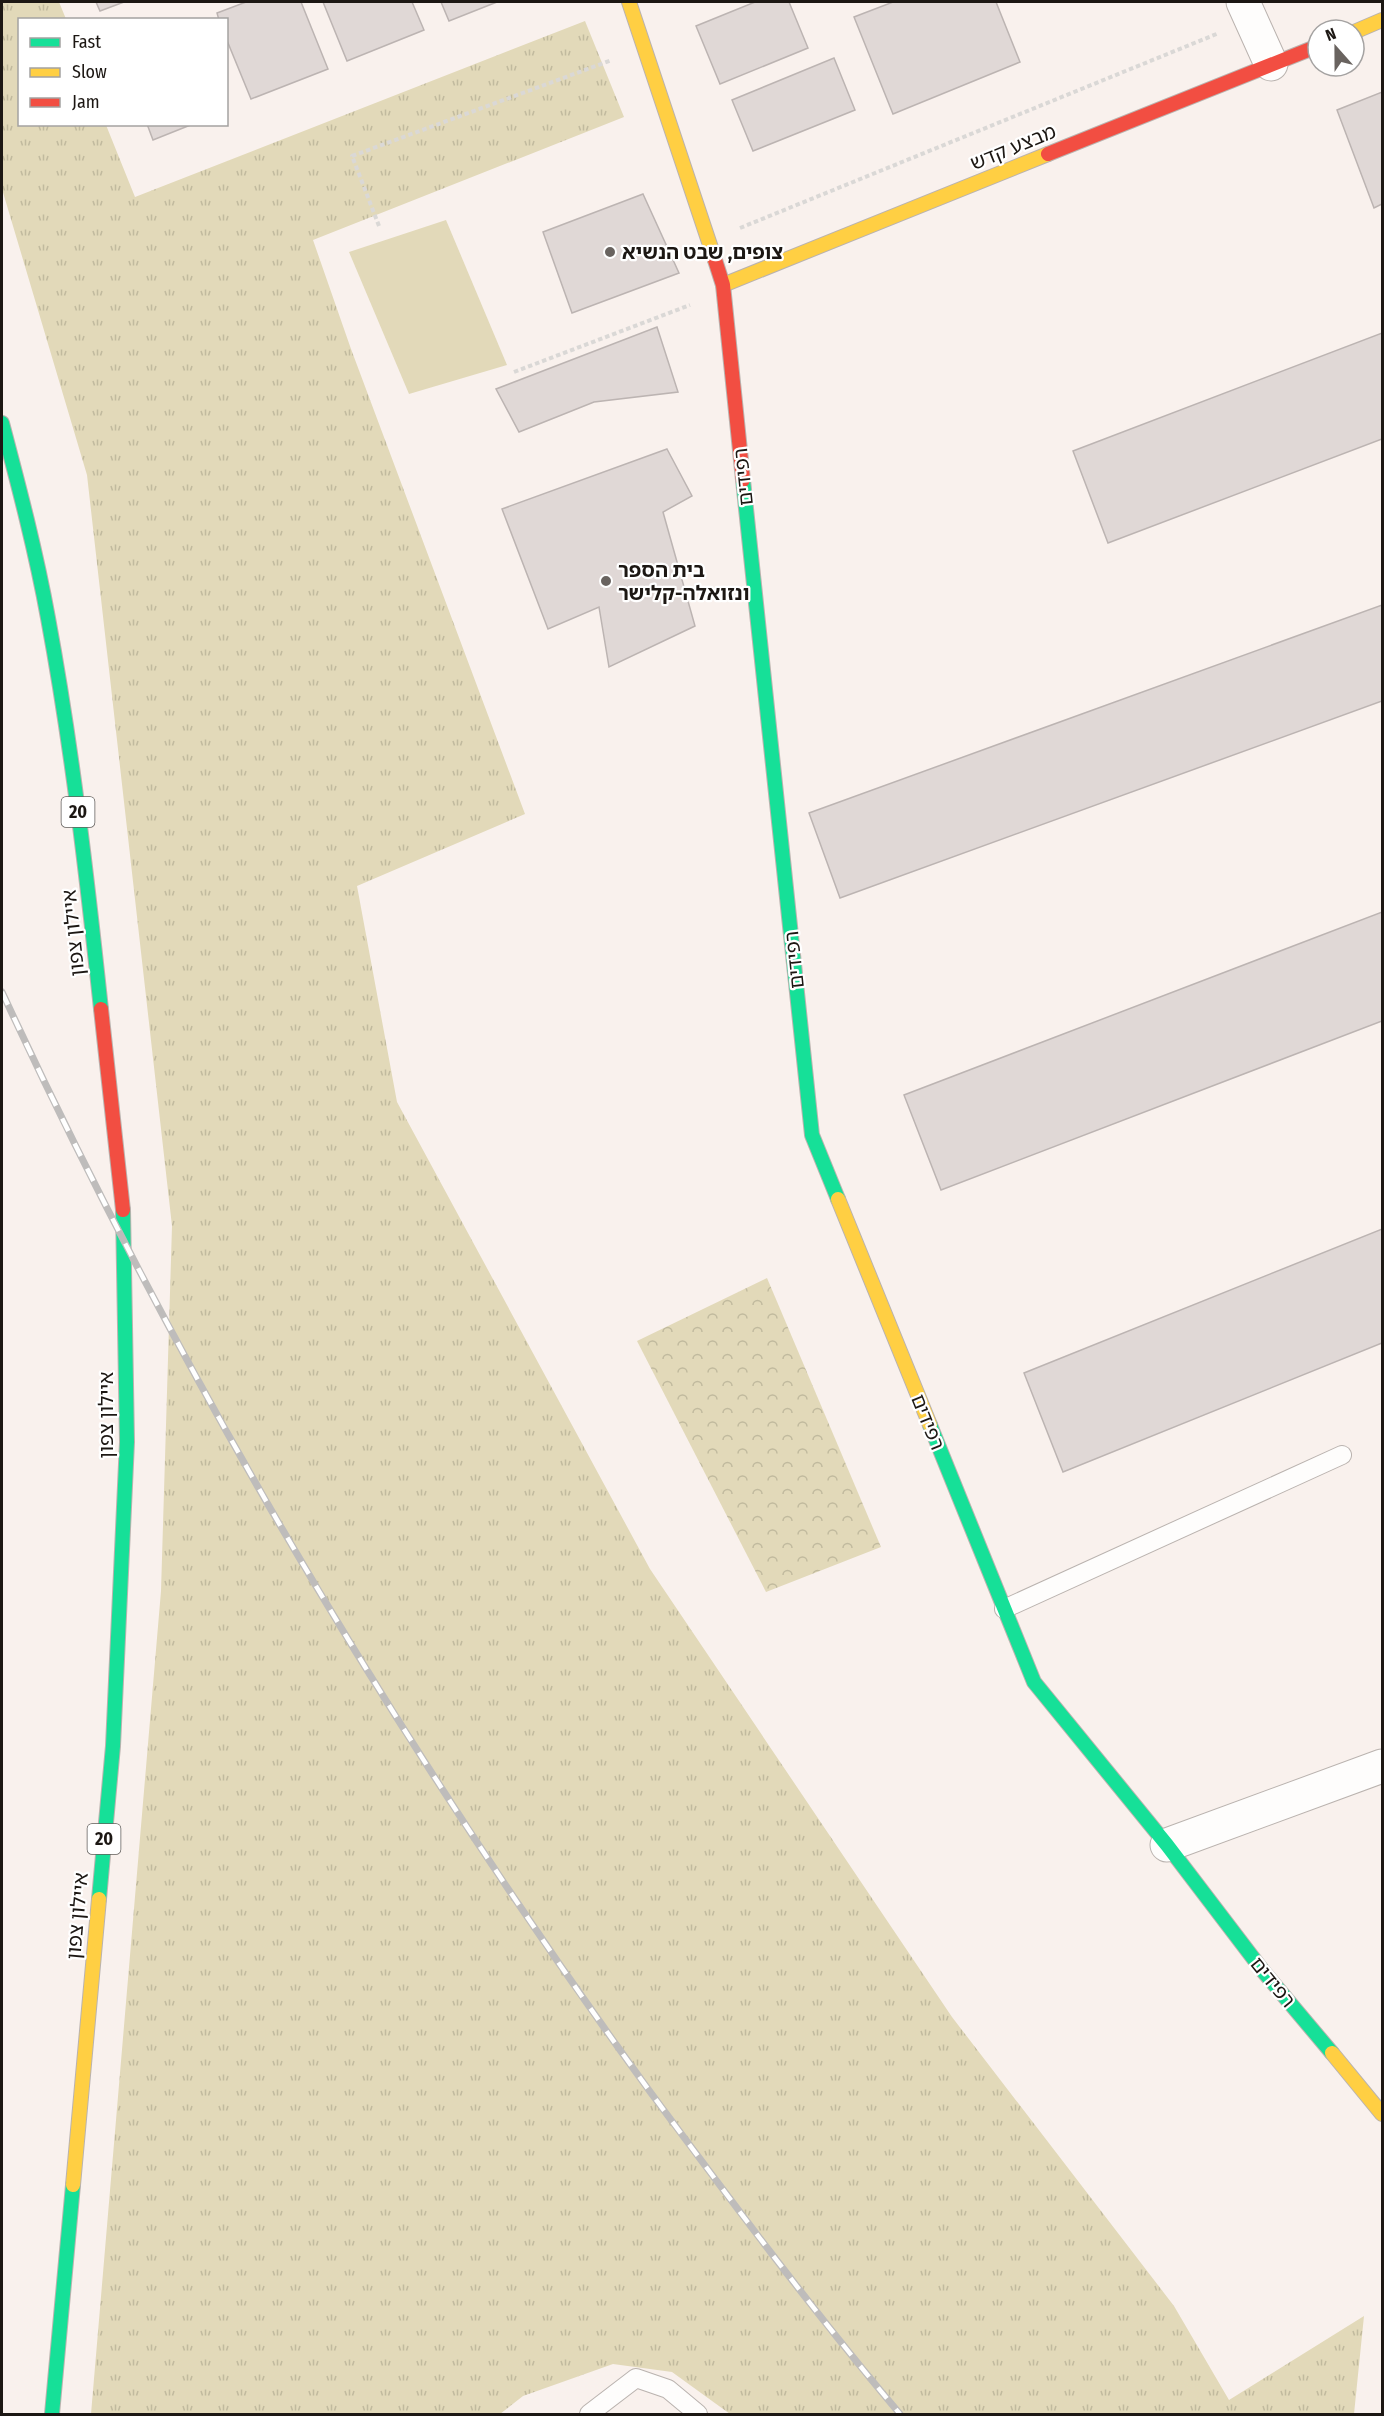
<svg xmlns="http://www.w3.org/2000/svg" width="1384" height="2416" viewBox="0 0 1384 2416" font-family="'Fira Sans Condensed','Noto Sans Hebrew',sans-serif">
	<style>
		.grass { fill: url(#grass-tufts) }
		.park { fill: url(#park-crowns) }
		.garden { fill: #e2d9b9 }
		.building { fill: #e0d8d6; stroke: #bcb4b2; stroke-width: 1.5 }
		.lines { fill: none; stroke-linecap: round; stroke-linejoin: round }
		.lane-casing { stroke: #bab3af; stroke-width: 20 }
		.street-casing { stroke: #bab3af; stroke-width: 35 }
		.fast-casing { stroke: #bab3af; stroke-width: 16 }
		.slow-casing { stroke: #bab3af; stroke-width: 16 }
		.jam-casing { stroke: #bab3af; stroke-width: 16 }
		.path { stroke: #dad8d6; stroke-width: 4; stroke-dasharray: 4.5 3; stroke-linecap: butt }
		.lane { stroke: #fefdfc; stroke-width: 18 }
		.street { stroke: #fefdfc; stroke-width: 33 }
		.fast { stroke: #16e098; stroke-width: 14 }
		.slow { stroke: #ffcf43; stroke-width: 14 }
		.jam { stroke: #f24e42; stroke-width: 14 }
		.rail-casing { stroke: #bebcbb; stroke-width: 7 }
		.rail { stroke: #fff; stroke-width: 4.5; stroke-dasharray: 14; stroke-linecap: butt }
		.poi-dot { fill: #69635f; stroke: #fff; stroke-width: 2 }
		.labels { text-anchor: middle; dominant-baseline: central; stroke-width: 4.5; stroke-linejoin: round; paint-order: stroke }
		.shield { fill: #fff; stroke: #605d5a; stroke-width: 1.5 }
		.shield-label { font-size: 18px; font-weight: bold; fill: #1c1713 }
		.street-label { font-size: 20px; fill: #1c1713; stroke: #fff }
		.poi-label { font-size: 20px; font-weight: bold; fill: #1c1713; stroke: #fff; text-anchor: start }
	</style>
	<defs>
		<pattern id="grass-tufts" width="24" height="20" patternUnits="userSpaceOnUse" patternTransform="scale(1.5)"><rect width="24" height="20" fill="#e2d9b9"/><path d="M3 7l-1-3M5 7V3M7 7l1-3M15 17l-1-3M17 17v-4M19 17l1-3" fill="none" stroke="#c1ba9e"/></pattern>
		<pattern id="park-crowns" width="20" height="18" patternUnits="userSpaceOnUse" patternTransform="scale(1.5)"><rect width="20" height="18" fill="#e2d9b9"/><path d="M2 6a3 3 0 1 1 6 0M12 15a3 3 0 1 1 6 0" fill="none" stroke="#c1ba9e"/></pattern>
	</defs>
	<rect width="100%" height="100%" fill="#f9f1ed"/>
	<!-- grass -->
	<path class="grass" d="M2,2H59L66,19L20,20V124L106,125L135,197L585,21L624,117L313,240L351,349L525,814L357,886L397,1102L650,1569L952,2017L1174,2306L1229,2400L1364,2316L1354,2414H730L672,2372L613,2364L523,2396L500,2414H91L161,1591L172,1226L87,475L2,189Z"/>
	<!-- park -->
	<path class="park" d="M767,1278L881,1547L766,1592L637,1341Z"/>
	<!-- garden -->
	<path class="garden" d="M446,220L507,365L409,394L349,252Z"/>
	<!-- building -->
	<g class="building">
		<path d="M96,2H124L100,11Z"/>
		<path d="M246,2H301L328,69L251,99L226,38V20H219L217,13Z"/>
		<path d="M323,2H412L424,30L347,61Z"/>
		<path d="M441,2H497L449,21Z"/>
		<path d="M755,2H789L808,48L720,84L696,26Z"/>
		<path d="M893,2H996L1020,62L893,114L854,17Z"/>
		<path d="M834,58L855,110L753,151L732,100Z"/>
		<path d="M1382,92V204L1374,208L1337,110Z"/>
		<path d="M147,124H193L153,140Z"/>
		<path d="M643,194L679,273L572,313L543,232Z"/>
		<path d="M657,327L678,392L594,402L519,432L496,389Z"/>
		<path d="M1382,333V439L1108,543L1073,451Z"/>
		<path d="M667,449L692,496L663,512L695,626L609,667L599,607L548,629L502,509Z"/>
		<path d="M1382,605V701L840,898L809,813Z"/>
		<path d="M1382,912V1021L941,1190L904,1095Z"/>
		<path d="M1382,1229V1343L1063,1472L1024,1373Z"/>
	</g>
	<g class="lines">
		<defs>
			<g id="lane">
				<path d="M1004,1609L1342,1455"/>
				<path d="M589,2414L636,2378L668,2389L698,2414"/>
			</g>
			<g id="street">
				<path d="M1243,2L1271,64"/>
				<path d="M1167,1845L1382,1766"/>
			</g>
			<g id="fast">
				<path d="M2,423C19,487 36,552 48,618C72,747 87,878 101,1009"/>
				<path d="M743,480L812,1135L838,1199"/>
				<path d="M930,1425L1034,1682L1167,1845L1263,1971L1332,2053"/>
				<path d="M99,1899L113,1746L127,1442L123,1210"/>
				<path d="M52,2414L73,2185"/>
			</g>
			<g id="slow">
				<path d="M629,2L715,260"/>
				<path d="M1354,32L1382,20"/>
				<path d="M723,285L1048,154"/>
				<path d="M838,1199L930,1425"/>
				<path d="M1332,2053L1382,2114"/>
				<path d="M73,2185L99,1899"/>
			</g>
			<g id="jam">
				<path d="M1048,154L1318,46"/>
				<path d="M715,260L723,285L743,480"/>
				<path d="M101,1009L123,1210"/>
			</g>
		</defs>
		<!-- lane casing -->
		<use href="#lane" class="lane-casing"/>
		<!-- street casing -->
		<use href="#street" class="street-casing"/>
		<!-- fast casing -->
		<use href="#fast" class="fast-casing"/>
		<!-- slow casing -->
		<use href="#slow" class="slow-casing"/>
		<!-- jam casing -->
		<use href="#jam" class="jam-casing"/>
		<!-- path -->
		<g class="path">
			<path d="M379,226L352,156L612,60"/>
			<path d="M740,228L1219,33"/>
			<path d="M514,372L690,305"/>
		</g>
		<!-- lane -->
		<use href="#lane" class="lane"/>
		<!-- street -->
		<use href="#street" class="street"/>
		<!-- fast -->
		<use href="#fast" class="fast"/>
		<!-- slow -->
		<use href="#slow" class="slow"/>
		<!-- jam -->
		<use href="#jam" class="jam"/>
		<defs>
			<path id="rail" d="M2,992C181,1379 400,1748 651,2093C732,2202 813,2311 900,2414"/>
		</defs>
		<!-- rail casing -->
		<use href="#rail" class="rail-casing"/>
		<!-- rail -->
		<use href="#rail" class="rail"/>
	</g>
	<!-- markers -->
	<g class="poi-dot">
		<circle cx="610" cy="252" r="6"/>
		<circle cx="606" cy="581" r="6"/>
	</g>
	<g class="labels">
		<!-- shield labels -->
		<g class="shield">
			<rect x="61.5" y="797" width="33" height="30" rx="4.5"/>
			<rect x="87.5" y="1824" width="33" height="30" rx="4.5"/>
		</g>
		<g class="shield-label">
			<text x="78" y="812">20</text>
			<text x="104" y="1839">20</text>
		</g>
		<!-- street labels -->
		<g class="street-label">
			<text transform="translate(1013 147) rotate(-22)">מבצע קדש</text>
			<text transform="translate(743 477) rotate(-96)">רפידים</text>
			<text transform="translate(73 933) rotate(-96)">איילון צפון</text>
			<text transform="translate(794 960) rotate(-96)">רפידים</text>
			<text transform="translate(106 1415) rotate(-90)">איילון צפון</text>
			<text transform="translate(928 1422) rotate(68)">רפידים</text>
			<text transform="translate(77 1916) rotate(-85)">איילון צפון</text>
			<text transform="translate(1273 1982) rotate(51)">רפידים</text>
		</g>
		<!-- poi labels -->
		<g class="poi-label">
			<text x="622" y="252">צופים, שבט הנשיא</text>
			<text x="618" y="570">בית הספר<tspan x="618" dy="23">ונזואלה-קלישר</tspan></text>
		</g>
	</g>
	<!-- border -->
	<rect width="1384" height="2416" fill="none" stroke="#1c1713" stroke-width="6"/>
	<!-- legend -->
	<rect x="18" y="18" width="210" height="108" fill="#ffffff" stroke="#a4a2a1" stroke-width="1.5"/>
	<rect x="30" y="38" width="30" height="9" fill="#16e098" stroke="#a4a2a1" stroke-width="1.5"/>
	<text x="72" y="48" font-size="18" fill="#1c1713">Fast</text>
	<rect x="30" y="68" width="30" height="9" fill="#ffcf43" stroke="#a4a2a1" stroke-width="1.5"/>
	<text x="72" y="78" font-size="18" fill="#1c1713">Slow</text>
	<rect x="30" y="98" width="30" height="9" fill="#f24e42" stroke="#a4a2a1" stroke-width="1.5"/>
	<text x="72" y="108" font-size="18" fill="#1c1713">Jam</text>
	<!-- north arrow -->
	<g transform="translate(1336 48) rotate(339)"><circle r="28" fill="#ffffff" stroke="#a4a2a1" stroke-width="1.5"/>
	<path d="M0-4.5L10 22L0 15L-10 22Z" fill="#69635f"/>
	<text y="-9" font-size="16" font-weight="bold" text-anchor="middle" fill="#1c1713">N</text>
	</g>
</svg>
